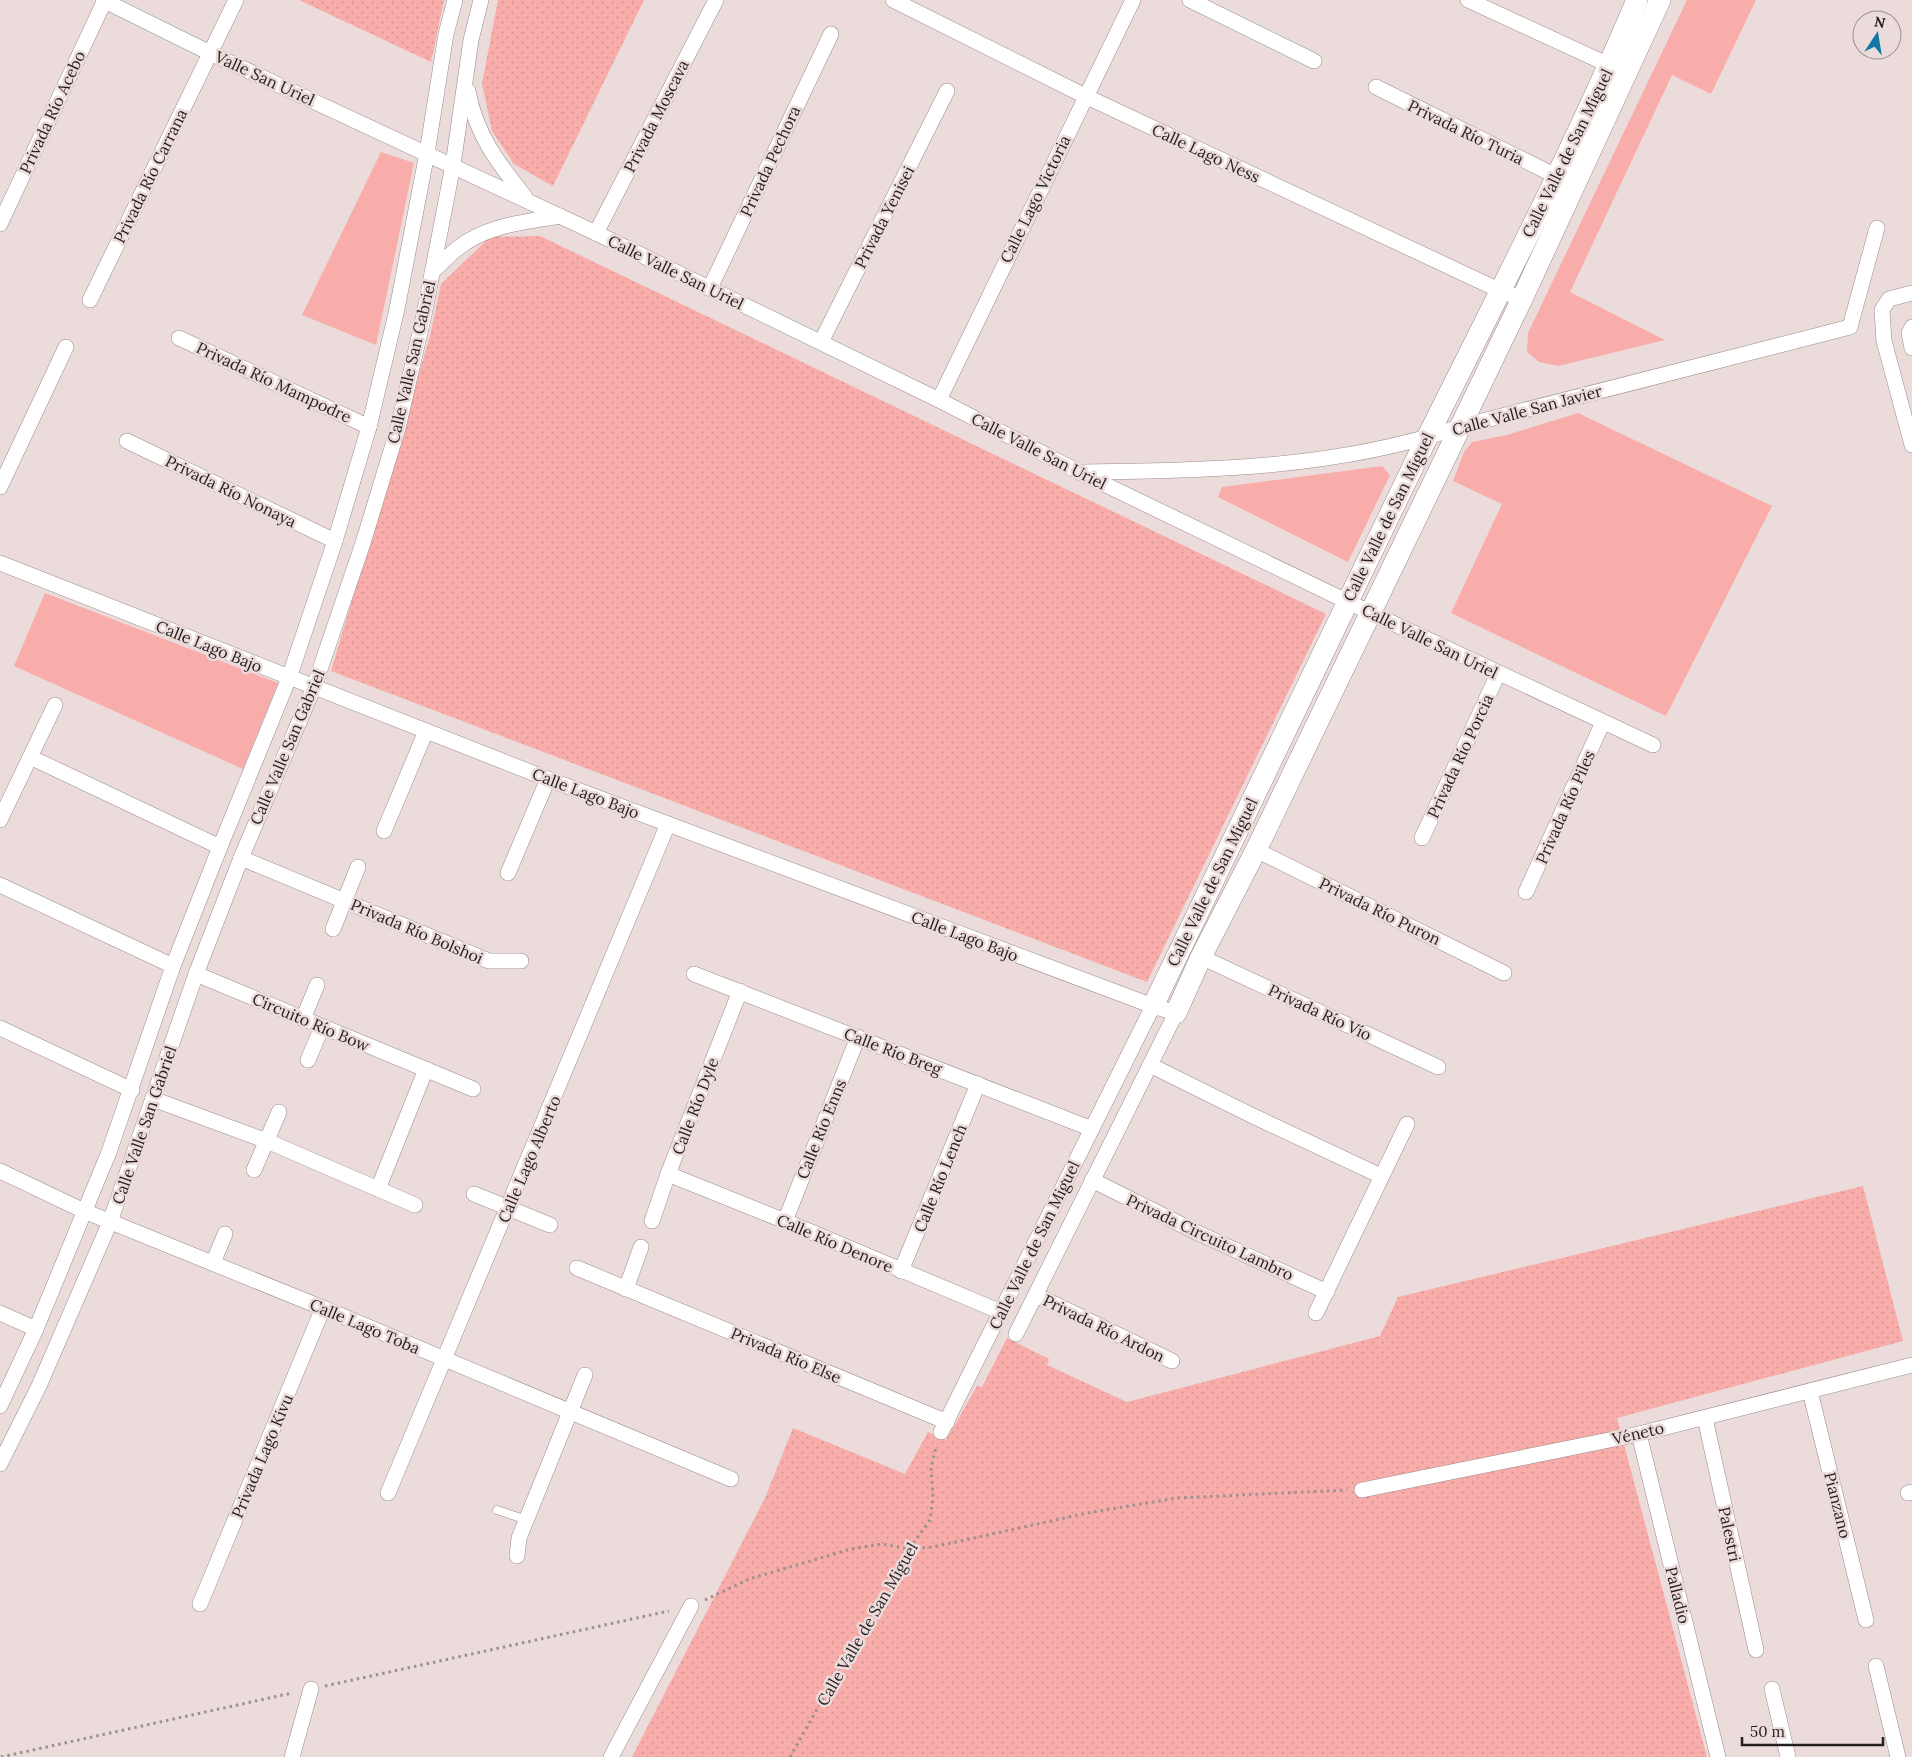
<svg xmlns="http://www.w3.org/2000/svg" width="1912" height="1757" viewBox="0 0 1912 1757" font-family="Lora,serif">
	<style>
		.grass { fill: url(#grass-dots) }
		.park { fill: #f9adaa }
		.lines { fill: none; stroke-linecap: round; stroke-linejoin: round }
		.lane-casing { stroke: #9a8b8a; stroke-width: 9 }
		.street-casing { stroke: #9a8b8a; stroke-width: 16 }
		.secondary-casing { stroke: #9a8b8a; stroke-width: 22 }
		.path { stroke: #9c908f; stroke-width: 3; stroke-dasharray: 2.5 4; stroke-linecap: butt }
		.lane { stroke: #fff; stroke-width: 8 }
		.street { stroke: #fff; stroke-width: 15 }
		.secondary { stroke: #fff; stroke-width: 21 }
		.labels { text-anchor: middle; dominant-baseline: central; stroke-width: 5; stroke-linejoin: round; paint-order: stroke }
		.street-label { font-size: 16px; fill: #251f1f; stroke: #ebdbda }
	</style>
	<defs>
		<pattern id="grass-dots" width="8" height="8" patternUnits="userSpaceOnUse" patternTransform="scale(1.25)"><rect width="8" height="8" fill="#f9adaa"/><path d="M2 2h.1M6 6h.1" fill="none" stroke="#d59492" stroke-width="1.8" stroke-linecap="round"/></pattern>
	</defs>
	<rect width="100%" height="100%" fill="#ebdbda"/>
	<!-- grass -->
	<g class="grass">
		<path d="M299,0H444L431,62Z"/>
		<path d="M498,0H644L553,186L514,164L492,131L482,84Z"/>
		<path d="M540,236L1326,614L1147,982L331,671L430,336L441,284L490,237Z"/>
		<path d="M1863,1186L1903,1341L1617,1418L1707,1757H632L765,1498L793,1428L905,1474L928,1432L946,1440L977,1386L982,1387L1007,1338L1049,1359L1047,1365L1127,1402L1380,1336L1398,1297Z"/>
	</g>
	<!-- park -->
	<g class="park">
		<path d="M1687,0H1756L1711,94L1672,75L1570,292L1665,340L1558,366L1539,362L1527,352L1528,333Z"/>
		<path d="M381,152L414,163L376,345L302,315Z"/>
		<path d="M1578,413L1772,506L1666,716L1451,613L1502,504L1453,481L1464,452L1472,442L1507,435Z"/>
		<path d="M1382,466L1390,475L1348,562L1218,497L1222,487Z"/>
		<path d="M45,593L278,683L243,769L14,666Z"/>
	</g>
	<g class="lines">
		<defs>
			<path id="lane" d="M497,1510L527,1520"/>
			<g id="street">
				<path d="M103,0L210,53L596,233L939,400L1079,472L1369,612L1653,745"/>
				<path d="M893,0L1085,96L1501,291L1522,299"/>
				<path d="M1190,0L1314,61"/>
				<path d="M1468,0L1609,65"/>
				<path d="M1376,87L1556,176"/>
				<path d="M468,91C476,135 498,163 525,197"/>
				<path d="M0,224L105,0"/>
				<path d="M596,233L716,0"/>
				<path d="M432,272C441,264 449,255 458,248C487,225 525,222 560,216"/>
				<path d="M710,288L831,34"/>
				<path d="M1912,293L1889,299L1882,310L1884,341L1912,445"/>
				<path d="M90,300L236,0"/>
				<path d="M1912,327L1909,333L1912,348"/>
				<path d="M179,338L369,427"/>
				<path d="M821,342L947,91"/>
				<path d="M939,400L1133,0"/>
				<path d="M127,441L335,541"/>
				<path d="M1083,472C1209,471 1339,468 1459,427L1850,327L1877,228"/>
				<path d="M0,487L66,347"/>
				<path d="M0,563L548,779L1153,1006L1176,1013L1016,1334"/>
				<path d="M30,757L220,847"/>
				<path d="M0,820L55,705"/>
				<path d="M384,831L426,731"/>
				<path d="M1422,838L1498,674"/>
				<path d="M1256,850L1504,973"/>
				<path d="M241,858L489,961H521"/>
				<path d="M508,873L548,779"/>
				<path d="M0,885L173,966"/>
				<path d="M1526,892L1603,722"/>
				<path d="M333,929L358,867"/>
				<path d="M1201,957L1438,1067"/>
				<path d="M196,974L473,1089"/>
				<path d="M694,974L1092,1129"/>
				<path d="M303,1019L317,985"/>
				<path d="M0,1028L132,1090"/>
				<path d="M308,1060L322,1027"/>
				<path d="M1150,1065L1253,1116L1381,1176"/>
				<path d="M153,1099L267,1141L415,1205"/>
				<path d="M254,1170L279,1112"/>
				<path d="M0,1171L84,1211L323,1308L731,1479"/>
				<path d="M668,1174L785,1221L1001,1312"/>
				<path d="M1092,1180L1198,1233L1327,1292"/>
				<path d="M378,1189L426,1069"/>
				<path d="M474,1194L550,1225"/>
				<path d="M652,1221L668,1174L740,991"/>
				<path d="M785,1221L858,1037"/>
				<path d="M213,1263L225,1234"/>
				<path d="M577,1268L947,1422"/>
				<path d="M901,1271L978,1084"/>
				<path d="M626,1289L641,1247"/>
				<path d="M1036,1295L1172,1361"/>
				<path d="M0,1313L36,1329"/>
				<path d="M1316,1313L1407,1124"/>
				<path d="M1810,1391L1866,1620"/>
				<path d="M0,1406L36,1329L109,1152L173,966L220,847L289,678L335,541L369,427L397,309L427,153L446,34L455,0"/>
				<path d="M1705,1418L1756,1650"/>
				<path d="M941,1432L1153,1006"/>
				<path d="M1639,1434L1718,1757"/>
				<path d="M0,1464L39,1386L110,1222L196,974L241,858L314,687L363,543L398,428L424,315L453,165L471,40L481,0"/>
				<path d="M1362,1490L1639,1434L1912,1365"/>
				<path d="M388,1493L668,824"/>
				<path d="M1908,1493L1912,1492"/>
				<path d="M517,1556L519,1538L585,1375"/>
				<path d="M200,1604L323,1308"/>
				<path d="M1876,1666L1898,1757"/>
				<path d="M1772,1689L1788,1757"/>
				<path d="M292,1757L311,1689"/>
				<path d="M611,1757L691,1606"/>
			</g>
			<g id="secondary">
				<path d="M1153,1006C1241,821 1330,635 1421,450C1495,301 1572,153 1637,0"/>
				<path d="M1176,1013L1201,957L1256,850L1522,299L1660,0"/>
			</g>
		</defs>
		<!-- lane casing -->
		<use href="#lane" class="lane-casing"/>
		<!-- street casing -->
		<use href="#street" class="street-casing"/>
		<!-- secondary casing -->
		<use href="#secondary" class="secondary-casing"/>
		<!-- path -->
		<g class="path">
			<path d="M705,1600L749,1579L851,1549L882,1544L909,1549L933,1547L1087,1513L1177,1498L1347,1490"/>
			<path d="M325,1686L669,1611"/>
			<path d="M1,1757L292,1693"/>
			<path d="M790,1757L875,1607L909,1549L930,1520L933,1497L931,1468L936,1447"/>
		</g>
		<!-- lane -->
		<use href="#lane" class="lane"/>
		<!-- street -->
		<use href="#street" class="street"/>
		<!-- secondary -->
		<use href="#secondary" class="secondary"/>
	</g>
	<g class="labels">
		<!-- street labels -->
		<g class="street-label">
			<text transform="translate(265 78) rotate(25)">Valle San Uriel</text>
			<text transform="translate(52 112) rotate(-65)">Privada Río Acebo</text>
			<text transform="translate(656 116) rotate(-63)">Privada Moscava</text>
			<text transform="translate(1466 132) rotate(26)">Privada Río Turia</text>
			<text transform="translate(1206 153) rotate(25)">Calle Lago Ness</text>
			<text transform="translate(1567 153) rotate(-64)">Calle Valle de San Miguel</text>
			<text transform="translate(770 161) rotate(-65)">Privada Pechora</text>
			<text transform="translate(150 176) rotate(-64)">Privada Río Carrana</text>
			<text transform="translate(1035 199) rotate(-64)">Calle Lago Victoria</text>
			<text transform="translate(884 217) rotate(-63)">Privada Yenisei</text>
			<text transform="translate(676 272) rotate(26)">Calle Valle San Uriel</text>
			<text transform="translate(411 362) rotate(-77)">Calle Valle San Gabriel</text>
			<text transform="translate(274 382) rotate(25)">Privada Río Mampodre</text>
			<text transform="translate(1527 410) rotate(-15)">Calle Valle San Javier</text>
			<text transform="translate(1039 451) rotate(27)">Calle Valle San Uriel</text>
			<text transform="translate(231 491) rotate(26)">Privada Río Nonaya</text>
			<text transform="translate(1388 517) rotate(-64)">Calle Valle de San Miguel</text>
			<text transform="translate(1430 641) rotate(26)">Calle Valle San Uriel</text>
			<text transform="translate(209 646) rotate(22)">Calle Lago Bajo</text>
			<text transform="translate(287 747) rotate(-67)">Calle Valle San Gabriel</text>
			<text transform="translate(1460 756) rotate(-65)">Privada Río Porcia</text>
			<text transform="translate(586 793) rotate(21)">Calle Lago Bajo</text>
			<text transform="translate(1565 807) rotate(-66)">Privada Río Piles</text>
			<text transform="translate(1212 882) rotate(-64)">Calle Valle de San Miguel</text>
			<text transform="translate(1380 911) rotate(26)">Privada Río Puron</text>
			<text transform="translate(417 931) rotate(23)">Privada Río Bolshoi</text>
			<text transform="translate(965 936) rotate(21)">Calle Lago Bajo</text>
			<text transform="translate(1320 1012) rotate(25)">Privada Río Vío</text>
			<text transform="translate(311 1022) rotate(23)">Circuito Río Bow</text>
			<text transform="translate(893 1051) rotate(21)">Calle Río Breg</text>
			<text transform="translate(695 1106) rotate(-69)">Calle Río Dyle</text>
			<text transform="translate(144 1125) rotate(-71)">Calle Valle San Gabriel</text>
			<text transform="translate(821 1129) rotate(-68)">Calle Río Enns</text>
			<text transform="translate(529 1159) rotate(-67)">Calle Lago Alberto</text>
			<text transform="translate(940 1178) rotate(-68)">Calle Río Lench</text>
			<text transform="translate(1210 1237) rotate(25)">Privada Circuito Lambro</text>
			<text transform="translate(835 1243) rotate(23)">Calle Río Denore</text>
			<text transform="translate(1034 1245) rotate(-64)">Calle Valle de San Miguel</text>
			<text transform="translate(365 1326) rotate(23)">Calle Lago Toba</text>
			<text transform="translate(1104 1328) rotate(26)">Privada Río Ardon</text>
			<text transform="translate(786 1355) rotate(23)">Privada Río Else</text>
			<text transform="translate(1638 1433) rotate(-13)">Véneto</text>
			<text transform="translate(262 1456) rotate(-67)">Privada Lago Kivu</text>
			<text transform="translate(1838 1505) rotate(76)">Pianzano</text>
			<text transform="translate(1730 1534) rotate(78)">Palestri</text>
			<text transform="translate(1678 1595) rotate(76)">Palladio</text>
			<text transform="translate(867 1624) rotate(-60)">Calle Valle de San Miguel</text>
		</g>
	</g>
	<!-- north arrow -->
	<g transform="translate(1877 35) rotate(12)"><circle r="24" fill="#ebdbda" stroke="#9c908f"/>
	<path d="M0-4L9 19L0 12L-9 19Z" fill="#1177a3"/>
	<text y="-8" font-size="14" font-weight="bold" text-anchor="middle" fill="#251f1f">N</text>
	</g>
	<!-- scale -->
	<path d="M1742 1737v8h141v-8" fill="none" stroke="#251f1f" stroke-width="2.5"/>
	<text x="1750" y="1737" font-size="15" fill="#251f1f" stroke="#ebdbda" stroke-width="4" paint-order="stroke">50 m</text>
</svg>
